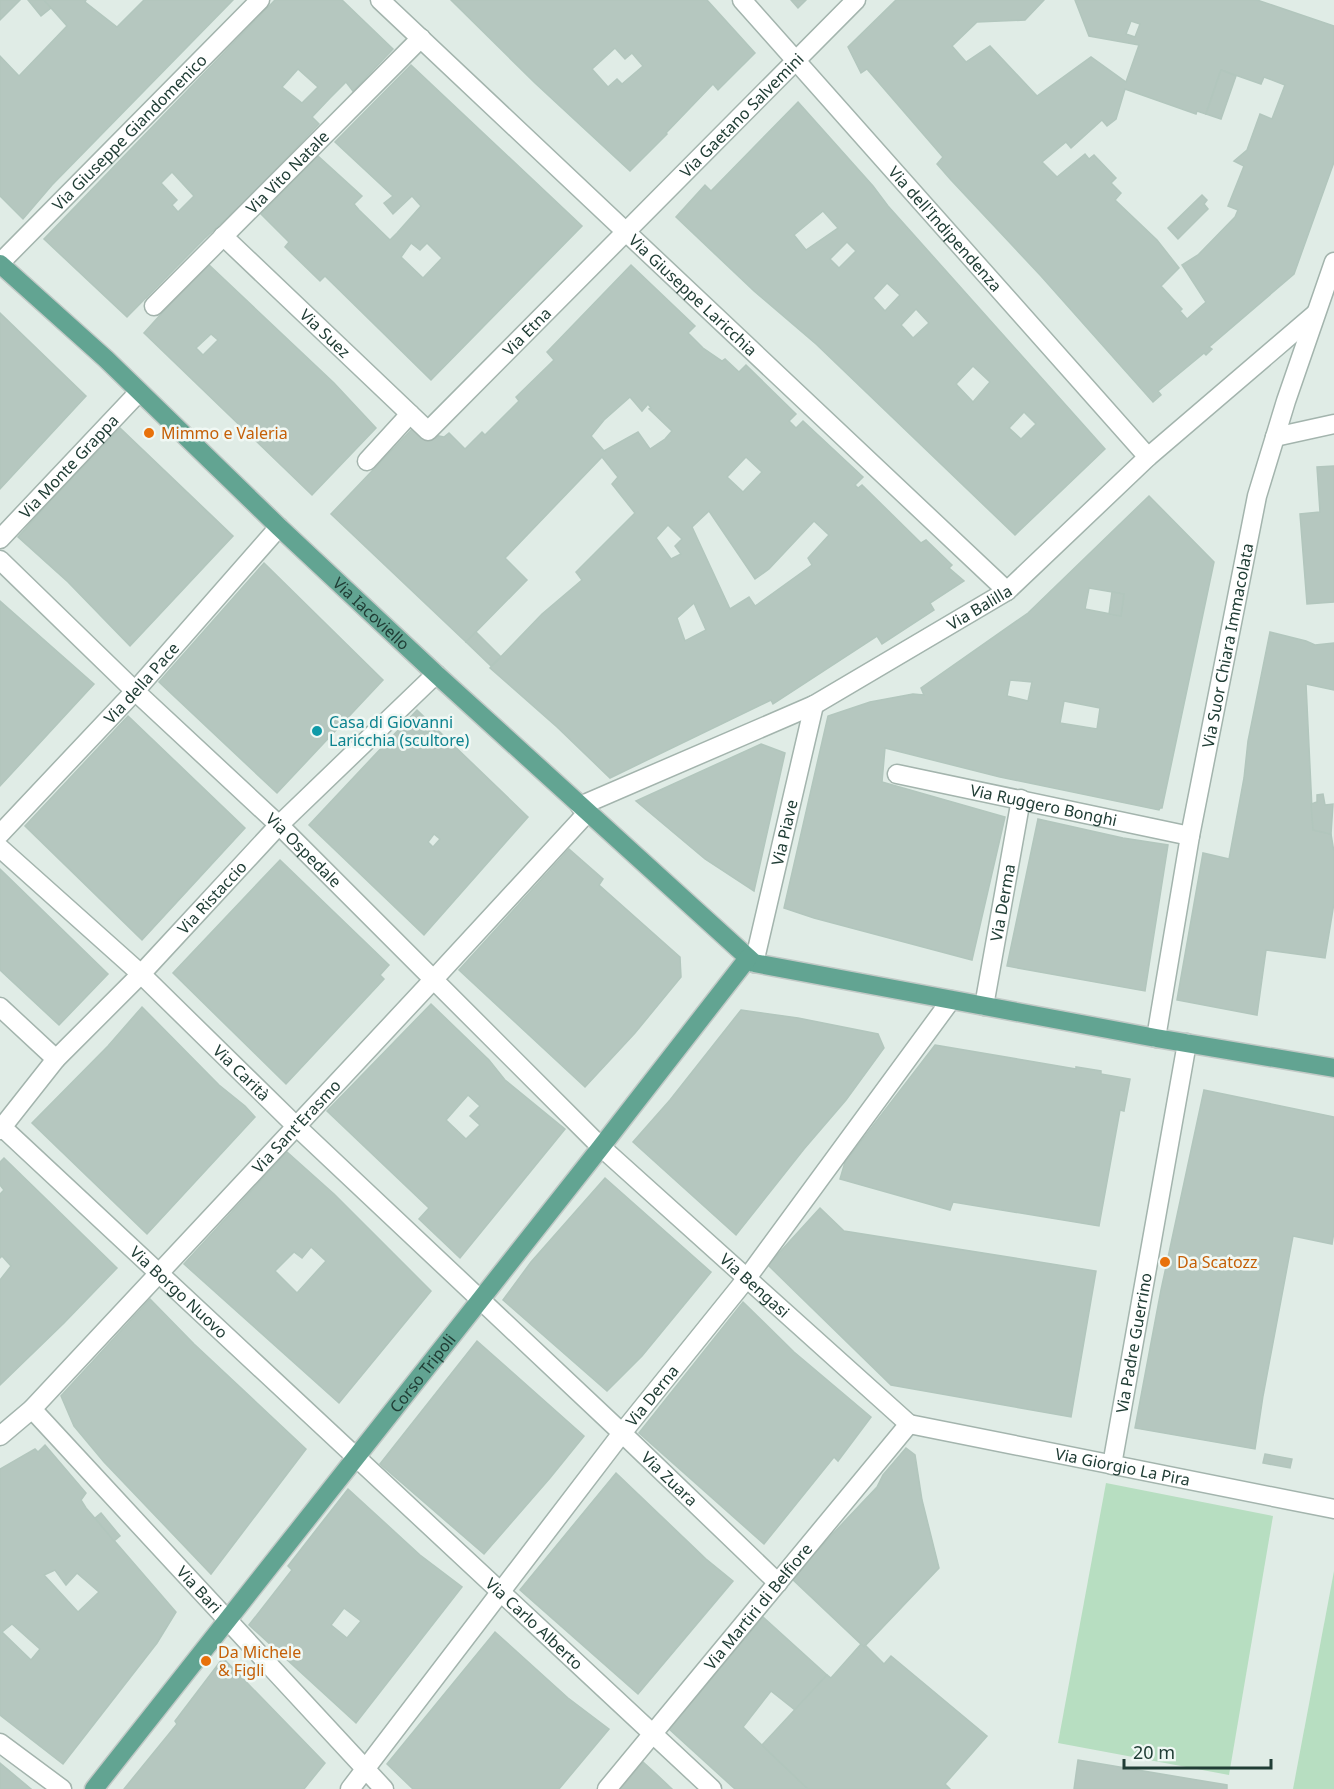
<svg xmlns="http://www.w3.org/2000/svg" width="1334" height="1789" viewBox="0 0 1334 1789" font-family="'Noto Sans',sans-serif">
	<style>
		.green { fill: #b7dec1 }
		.building { fill: #b5c7bf; stroke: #b2c6bd; stroke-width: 1.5; fill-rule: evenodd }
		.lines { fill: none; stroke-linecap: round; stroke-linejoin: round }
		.minor-casing { stroke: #a3b4ad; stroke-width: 21 }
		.major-casing { stroke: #c1c9c6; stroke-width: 21 }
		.minor { stroke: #fff; stroke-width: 18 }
		.major { stroke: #62a492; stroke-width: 18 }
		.food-dot { fill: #e8710a; stroke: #f0f8f4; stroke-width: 2 }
		.culture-dot { fill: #0f9aa8; stroke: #f0f8f4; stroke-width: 2 }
		.labels { text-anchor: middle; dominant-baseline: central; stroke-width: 5; stroke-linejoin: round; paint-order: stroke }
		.street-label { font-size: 16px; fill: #203d35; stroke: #f0f8f4 }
		.food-label { font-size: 16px; fill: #c56008; stroke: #f0f8f4; text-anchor: start }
		.culture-label { font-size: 16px; fill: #0d838f; stroke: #f0f8f4; text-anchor: start }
	</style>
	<rect width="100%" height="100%" fill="#e0ece6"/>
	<!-- green -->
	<g class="green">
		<path d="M1106,1483L1273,1516L1229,1775L1058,1743Z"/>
		<path d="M1334,1571V1789H1293Z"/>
	</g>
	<!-- building -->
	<g class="building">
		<path d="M0,0H20L0,20Z"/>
		<path d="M28,0H44L51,8L41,16Z"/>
		<path d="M44,0H86L85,2L117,27L144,0H233L52,185L23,219L0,196V56L19,76L67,26Z"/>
		<path d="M275,0H342L393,49L353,91L346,82L330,98L312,117L319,124L240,206L204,239L127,317L44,239ZM298,69L318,87L302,103L282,87ZM172,172L194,196L178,212L172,205L177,200L161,183Z"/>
		<path d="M451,0H707L755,53L718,90L713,84L666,133L667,134L630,171L535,83ZM615,48L625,59L632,53L643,66L622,84L617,79L608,87L592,69Z"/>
		<path d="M791,0H806L798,8Z"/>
		<path d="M896,0H1044L1025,20L977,22L952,46L966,62L990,46L1037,96L1091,57L1126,82L1139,45L1089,36L1075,0H1257L1334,26V162L1294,274L1209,347L1212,349L1206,355L1204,353L1158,391L1161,395L1153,402L1041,276L951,180L937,164L943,157L867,69L861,73L848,47ZM1131,21L1140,24L1135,37L1126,34ZM1221,70L1261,84L1264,77L1285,85L1272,119L1260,114L1247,150L1234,161L1244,166L1228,206L1238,210L1235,217L1198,255L1182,265L1206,302L1187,319L1180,311L1182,309L1161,286L1179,268L1157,240L1115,200L1121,193L1111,183L1116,178L1094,155L1089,159L1085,154L1057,177L1042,162L1066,142L1071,148L1102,120L1107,126L1116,119L1125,89L1196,114L1197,111L1206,114Z"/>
		<path d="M411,65L582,226L431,380L325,276L320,281L285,247L289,242L261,214L318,156L362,196L354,204L359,210L390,240L397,233L421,206L412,196L393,214L384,203L393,196L335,142ZM411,243L420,250L427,243L442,258L423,278L401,257Z"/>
		<path d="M1221,70L1236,76L1221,119L1206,114Z"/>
		<path d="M798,102L873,186L888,206L1105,449L1015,535L816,344L754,291L676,217L705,185L711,191ZM823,211L838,228L806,250L794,235ZM847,242L856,251L839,268L830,259ZM887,283L900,295L885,311L873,298ZM916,309L929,323L913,338L901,325ZM973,366L990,382L973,402L956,384ZM1024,412L1036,424L1021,439L1009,428Z"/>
		<path d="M1202,195L1207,200L1204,204L1208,209L1178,239L1168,228Z"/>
		<path d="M207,263L334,383L376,428L312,495L144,333ZM211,334L218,340L203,355L196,348Z"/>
		<path d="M631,265L695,326L688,333L703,348L722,361L725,359L739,372L746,365L796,414L789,421L796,428L803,421L863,477L855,485L858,488L862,485L921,543L926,540L952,565L949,568L964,581L930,603L934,610L882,644L877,636L773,704L771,700L610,778L557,727L490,668L542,614L582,580L576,572L635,513L612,484L618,477L602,457L505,558L527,580L466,642L331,514L412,429L414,431L444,437L449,433L465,449L482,432L485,435L519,401L516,397L554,360L547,352ZM630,397L642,411L648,404L651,408L649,409L672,431L665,439L650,449L638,432L604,451L591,436L604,420ZM746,457L762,472L743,492L727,477ZM709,511L755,579L769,569L814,521L829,535L808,558L812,565L758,604L755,606L749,597L730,609L692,527ZM668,525L682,539L675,546L681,554L671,559L656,538ZM694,603L706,630L685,641L677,618Z"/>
		<path d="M0,313L86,396L0,489Z"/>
		<path d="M120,428L233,536L130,646L68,582L18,537L50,501Z"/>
		<path d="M1334,466V602L1307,604L1300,514L1320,512L1317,467Z"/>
		<path d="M1149,496L1214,562L1162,808H1160L1159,810L1000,777L885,748L882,782L1005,817L972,960L814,918L784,908L828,716L870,702L913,694L924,695L921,688L1028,613ZM1089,588L1124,594L1121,616L1085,609ZM1010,680L1032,682L1028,701L1007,696ZM1064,701L1100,708L1097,729L1060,723Z"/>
		<path d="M264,563L383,680L277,793L159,682Z"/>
		<path d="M1112,592L1124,594L1121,616L1109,614Z"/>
		<path d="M0,601L94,684L0,786Z"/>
		<path d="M476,632L501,657L491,666L466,642Z"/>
		<path d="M1270,632L1306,641L1315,645L1334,643V690L1306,684L1313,830L1331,834L1334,852V903L1325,958L1266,950L1257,1015L1177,1000L1203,853L1229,859L1244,778L1248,741Z"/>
		<path d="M417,710L528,817L424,935L309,825ZM434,834L440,839L433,847L428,842Z"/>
		<path d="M128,716L245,828L142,940L25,826Z"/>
		<path d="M761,744L785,753L754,891L705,859L636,801Z"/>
		<path d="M1323,794L1325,805L1333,804L1331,834L1313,830L1311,804L1317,802V795Z"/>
		<path d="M1038,819L1123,838L1168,845L1145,991L1007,966Z"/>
		<path d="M569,849L603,879L599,885L680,957L681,977L635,1033L585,1087L459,970Z"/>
		<path d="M280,860L389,965L380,975L384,979L286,1084L173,973Z"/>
		<path d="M0,869L108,974L59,1025L0,970Z"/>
		<path d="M431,1004L489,1060L505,1080L565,1129L460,1258L419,1219L429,1208L327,1111ZM468,1095L480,1106L470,1116L480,1125L466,1139L446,1120Z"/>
		<path d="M142,1007L219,1085L245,1106L255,1117L147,1234L32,1123L108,1046Z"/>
		<path d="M741,1010L798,1018L878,1034L884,1048L846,1100L804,1149L736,1235L633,1142L670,1100Z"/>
		<path d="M935,1045L1076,1069V1067L1101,1071V1074L1130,1079L1124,1111L1120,1110L1099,1226L953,1202L950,1210L840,1179L845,1162Z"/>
		<path d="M1204,1090L1334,1117V1232L1332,1244L1293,1236L1263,1396L1255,1449L1135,1428L1161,1290Z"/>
		<path d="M287,1152L334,1194L431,1291L339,1403L184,1264ZM311,1247L326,1261L297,1293L275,1271L294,1252L302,1258Z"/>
		<path d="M4,1158L117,1268L64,1323L0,1385V1280L11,1266L2,1256L0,1258V1194L4,1190L0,1185V1162Z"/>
		<path d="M605,1178L711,1272L642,1356L607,1391L503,1300L531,1262Z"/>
		<path d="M820,1208L844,1231L1096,1271L1071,1417L891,1385L768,1265Z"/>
		<path d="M150,1299L194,1344L306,1449L211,1574L104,1462L74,1426L61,1396Z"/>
		<path d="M743,1302L794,1352L871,1417L838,1461L834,1457L764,1544L639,1433Z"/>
		<path d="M477,1341L584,1436L550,1478L484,1554L380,1464Z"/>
		<path d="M45,1445L86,1493L81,1500L86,1508L176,1612L157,1643L63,1764L0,1715V1469L35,1449L38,1452ZM55,1570L66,1585L77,1573L99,1592L78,1612L44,1575ZM12,1624L40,1649L31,1660L2,1632Z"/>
		<path d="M906,1448L915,1455L922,1500L939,1568L864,1647L791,1578L877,1487L883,1475Z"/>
		<path d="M1265,1454L1292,1459L1290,1468L1263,1463Z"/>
		<path d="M616,1473L706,1559L733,1581L638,1694L520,1590Z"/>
		<path d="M348,1489L420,1555L462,1587L356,1723L249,1625L292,1570L288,1566ZM344,1608L361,1621L347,1638L331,1625Z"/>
		<path d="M101,1513L120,1536L114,1541L95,1518Z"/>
		<path d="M763,1617L827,1675L795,1710L771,1691L743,1727L808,1789H735L669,1729Z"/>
		<path d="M495,1632L568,1698L609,1729L559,1789H413L387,1764Z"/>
		<path d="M861,1644L864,1647L865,1645L884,1664L891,1656L987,1736L945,1784L950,1789H808L762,1745L827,1675L831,1678Z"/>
		<path d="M223,1658L325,1763L304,1789H124L177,1724L175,1721Z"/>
		<path d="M1078,1760L1227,1785V1789H1074Z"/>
		<path d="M643,1762L654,1772L672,1789H620Z"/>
		<path d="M0,1763L31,1789H0Z"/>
	</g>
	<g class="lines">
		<defs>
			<g id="minor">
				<path id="s1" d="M380,0L1007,591"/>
				<path id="s2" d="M742,0L1148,457"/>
				<path id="s3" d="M223,236L428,431L856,0"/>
				<path id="s4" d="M0,263L260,0"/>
				<path id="s5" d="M154,306L421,38"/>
				<path d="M1275,437L1334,424"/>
				<path d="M367,461L410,414"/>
				<path id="s6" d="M0,539L139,392"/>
				<path id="s7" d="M0,560L135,691L279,825L601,1147L909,1424"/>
				<path id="s8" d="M897,774L1190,836"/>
				<path id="s9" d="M580,806L814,705L1007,591L1148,457L1315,314"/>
				<path id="s10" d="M0,834L135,691L279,527"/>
				<path id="s11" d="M0,848L141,974L296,1126L622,1433L778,1583"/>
				<path id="s12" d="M754,963L814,705"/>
				<path id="s13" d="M984,1006L1021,799"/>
				<path d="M0,1007L56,1059"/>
				<path id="s14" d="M1156,1038L1190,836L1257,496L1286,401L1334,262"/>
				<path id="s15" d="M2,1127L712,1789"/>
				<path id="s16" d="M0,1130L56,1059L141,974L279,825L436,674"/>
				<path id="s17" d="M32,1409L384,1789"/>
				<path id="s18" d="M909,1424L1334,1509"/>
				<path id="s19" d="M0,1436L32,1409L433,980L587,813"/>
				<path id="s20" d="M1112,1465L1187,1043"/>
				<path d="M0,1743L62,1789"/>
				<path id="s21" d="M350,1789L622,1433L747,1278L951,1000"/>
				<path id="s22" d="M607,1789L909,1424"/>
			</g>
			<g id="major">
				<path id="s23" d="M0,264L106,359L279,527L436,674L754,963L1156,1038L1334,1068"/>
				<path id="s24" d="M94,1789L601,1147L748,958"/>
			</g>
		</defs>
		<!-- minor casing -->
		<use href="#minor" class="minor-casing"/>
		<!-- major casing -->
		<use href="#major" class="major-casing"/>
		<!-- minor -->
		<use href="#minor" class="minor"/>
		<!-- major -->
		<use href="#major" class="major"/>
	</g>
	<!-- markers -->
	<g class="food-dot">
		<circle cx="149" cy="433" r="6"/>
		<circle cx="1165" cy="1262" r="6"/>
		<circle cx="206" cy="1661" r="6"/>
	</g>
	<circle class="culture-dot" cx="317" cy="731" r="6"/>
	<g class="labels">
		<!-- street labels -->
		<g class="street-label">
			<text stroke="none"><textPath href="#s3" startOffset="728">Via Gaetano Salvemini</textPath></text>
			<text stroke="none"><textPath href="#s4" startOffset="184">Via Giuseppe Giandomenico</textPath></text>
			<text stroke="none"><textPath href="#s5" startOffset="189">Via Vito Natale</textPath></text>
			<text stroke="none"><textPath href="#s2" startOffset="306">Via dell'Indipendenza</textPath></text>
			<text stroke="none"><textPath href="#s1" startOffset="430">Via Giuseppe Laricchia</textPath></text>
			<text stroke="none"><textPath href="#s3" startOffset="423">Via Etna</textPath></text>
			<text stroke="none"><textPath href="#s3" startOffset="141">Via Suez</textPath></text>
			<text stroke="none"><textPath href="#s6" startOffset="100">Via Monte Grappa</textPath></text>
			<text stroke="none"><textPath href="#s9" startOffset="447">Via Balilla</textPath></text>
			<text stroke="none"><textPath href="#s23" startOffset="510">Via Iacoviello</textPath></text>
			<text stroke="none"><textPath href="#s14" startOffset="399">Via Suor Chiara Immacolata</textPath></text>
			<text stroke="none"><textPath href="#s10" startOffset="207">Via della Pace</textPath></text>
			<text stroke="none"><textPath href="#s8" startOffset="150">Via Ruggero Bonghi</textPath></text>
			<text stroke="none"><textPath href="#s12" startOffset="134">Via Piave</textPath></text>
			<text stroke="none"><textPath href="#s7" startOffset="420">Via Ospedale</textPath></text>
			<text stroke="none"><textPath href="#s16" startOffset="315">Via Ristaccio</textPath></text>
			<text stroke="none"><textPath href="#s13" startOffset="105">Via Derma</textPath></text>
			<text stroke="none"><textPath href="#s11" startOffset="330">Via Carità</textPath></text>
			<text stroke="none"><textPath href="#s19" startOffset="429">Via Sant'Erasmo</textPath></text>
			<text stroke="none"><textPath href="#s7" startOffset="1047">Via Bengasi</textPath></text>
			<text stroke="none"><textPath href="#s15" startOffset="242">Via Borgo Nuovo</textPath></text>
			<text stroke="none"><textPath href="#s20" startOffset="124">Via Padre Guerrino</textPath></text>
			<text stroke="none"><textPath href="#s24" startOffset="530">Corso Tripoli</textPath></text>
			<text stroke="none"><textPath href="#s21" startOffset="496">Via Derna</textPath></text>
			<text stroke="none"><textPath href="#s18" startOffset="218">Via Giorgio La Pira</textPath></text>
			<text stroke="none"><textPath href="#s11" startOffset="920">Via Zuara</textPath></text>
			<text stroke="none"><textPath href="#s17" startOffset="246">Via Bari</textPath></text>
			<text stroke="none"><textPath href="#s22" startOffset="237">Via Martiri di Belfiore</textPath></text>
			<text stroke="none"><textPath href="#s15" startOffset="728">Via Carlo Alberto</textPath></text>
		</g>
		<!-- food labels -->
		<g class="food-label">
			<text x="161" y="433">Mimmo e Valeria</text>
			<text x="1177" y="1262">Da Scatozz</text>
			<text x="218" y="1652">Da Michele<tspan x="218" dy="18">&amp; Figli</tspan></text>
		</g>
		<!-- culture labels -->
		<g class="culture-label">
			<text x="329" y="722">Casa di Giovanni<tspan x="329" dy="18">Laricchia (scultore)</tspan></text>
		</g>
	</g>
	<!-- scale -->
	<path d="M1124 1759v9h147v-9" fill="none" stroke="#203d35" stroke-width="3"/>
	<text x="1133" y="1759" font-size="18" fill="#203d35" stroke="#f0f8f4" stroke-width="4.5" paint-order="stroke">20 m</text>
</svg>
